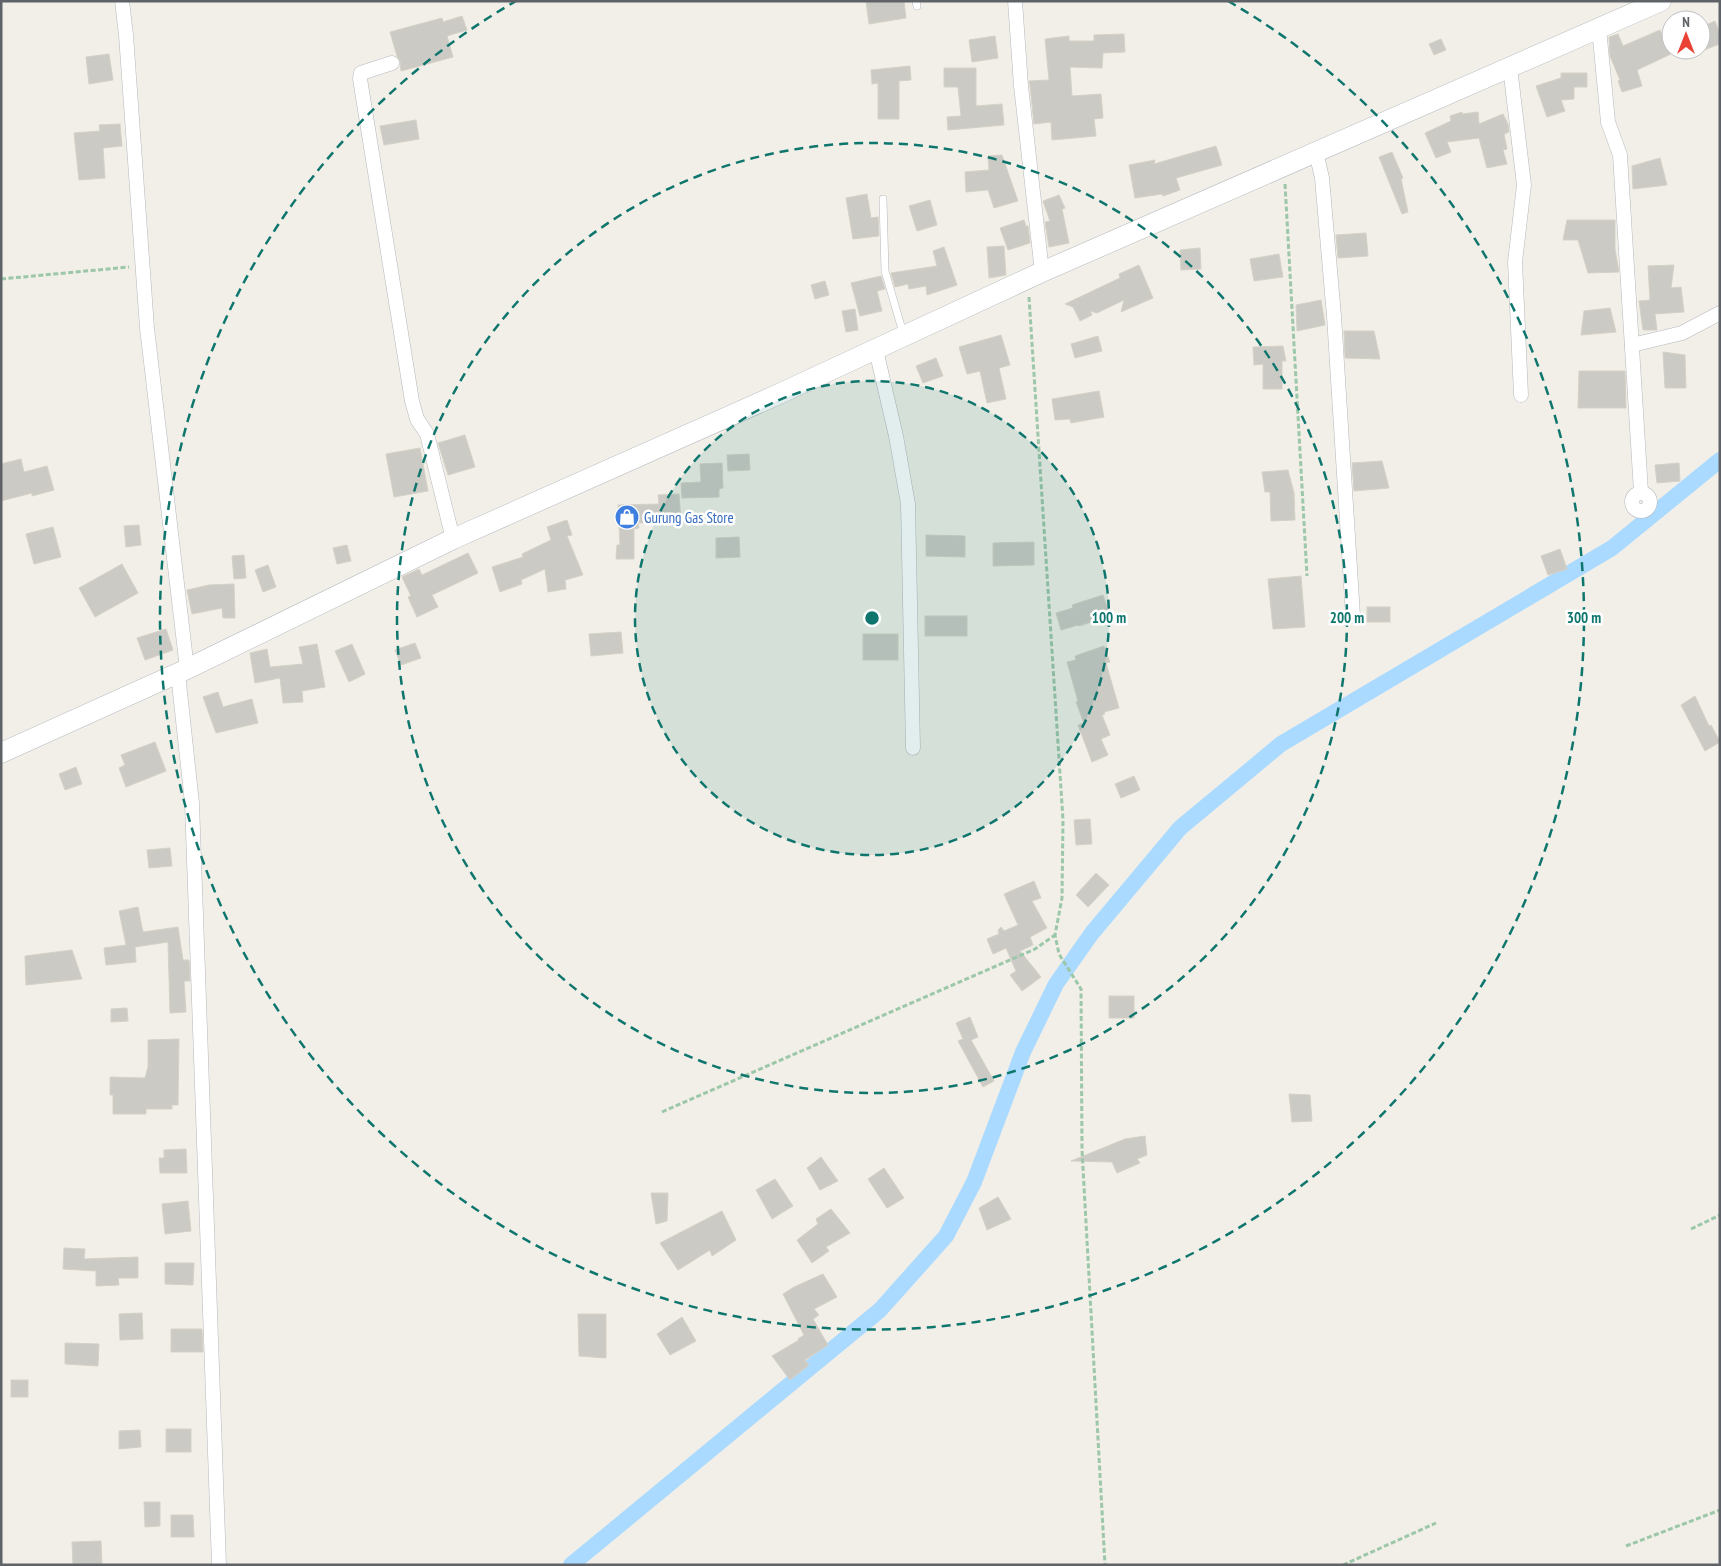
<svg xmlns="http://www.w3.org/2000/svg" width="1721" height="1566" viewBox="0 0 1721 1566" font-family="'PT Sans Narrow',sans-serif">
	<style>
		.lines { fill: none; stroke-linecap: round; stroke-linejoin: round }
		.canal { stroke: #aadaff; stroke-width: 16 }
		.building { fill: #cccac5; stroke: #d6d1c6 }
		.lane-casing { stroke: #b5b8bc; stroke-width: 8 }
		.street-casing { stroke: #b5b8bc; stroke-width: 15 }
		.secondary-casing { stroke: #b6babf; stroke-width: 21 }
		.path { stroke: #9cc7a9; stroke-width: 3; stroke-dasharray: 5 2.5; stroke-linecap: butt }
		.lane { stroke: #fff; stroke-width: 7 }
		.street { stroke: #fff; stroke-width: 14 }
		.secondary { stroke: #fff; stroke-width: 20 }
		.ring { fill: none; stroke: #0f766e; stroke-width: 2.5; stroke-dasharray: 9 6 }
		.labels { text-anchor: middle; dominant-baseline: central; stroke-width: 5; stroke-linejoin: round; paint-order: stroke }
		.shop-label { font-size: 15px; fill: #366cbe; stroke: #fff; text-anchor: start }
		.centre { fill: #0f766e; stroke: #fff; stroke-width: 2.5 }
		.ring-label { font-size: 15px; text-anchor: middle; font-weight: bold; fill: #0f766e; stroke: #fff; stroke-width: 5; stroke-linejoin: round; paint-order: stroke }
	</style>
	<rect width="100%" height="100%" fill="#f1efe8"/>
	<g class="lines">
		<!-- canal -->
		<path class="canal" d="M571,1565L880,1310L946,1236L974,1182L1023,1052L1056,984L1092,933L1180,828L1281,744L1612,548L1720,460"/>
	</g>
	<!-- building -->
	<g class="building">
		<path d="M866,1H904L906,18L869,24Z"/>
		<path d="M462,16L467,30L447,36L453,57L401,71L400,61L397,56L390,32L442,18L443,22Z"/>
		<path d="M1715,21L1720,34V44L1701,51V27Z"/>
		<path d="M1660,30L1671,54L1637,70L1642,86L1622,92L1618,81L1620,80L1610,56L1609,37L1618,34L1623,46Z"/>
		<path d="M1124,34L1125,52L1103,53L1102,68L1070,67L1072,96L1101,94L1103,118L1094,119L1096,136L1052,140L1051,122L1034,124L1030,85L1029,81L1049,80L1045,39L1069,36V41H1094V35Z"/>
		<path d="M995,36L998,58L972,62L969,40Z"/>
		<path d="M1441,39L1446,50L1434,55L1429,44Z"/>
		<path d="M109,54L113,80L89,84L86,57Z"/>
		<path d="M910,66L911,80L899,81V119H878V83L872,84L871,70Z"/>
		<path d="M944,68H976V106L1002,104L1004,125L948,130L947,117L961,116L958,87H944Z"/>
		<path d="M1561,73H1587V87H1574V99L1561,100L1565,111L1547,117L1536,86L1561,78Z"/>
		<path d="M1462,112V114L1478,112L1479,124L1503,114L1508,124L1509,132L1504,134L1507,149L1503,150L1507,164L1487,168L1479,138L1447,142L1451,152L1436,158L1425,133L1451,121L1450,116Z"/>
		<path d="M416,120L419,139L384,145L380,126Z"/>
		<path d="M120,124L122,146L103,148L105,178L79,180L74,133L100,131L99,125Z"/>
		<path d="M1216,146L1222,165L1176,178L1180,190L1163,196L1162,194L1135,198L1129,165L1155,160L1154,164Z"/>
		<path d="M1392,152L1403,178L1401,179L1408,212L1402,214L1379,157Z"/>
		<path d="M1002,155L1018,201L994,208L988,190L966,192L965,172L989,170L988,156Z"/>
		<path d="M1660,158L1667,185L1633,189L1632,166Z"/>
		<path d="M867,194L871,218L878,217L879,236L853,239L846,198Z"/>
		<path d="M1059,195L1065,208L1062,209L1069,243L1049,247L1045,222L1050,221L1043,201Z"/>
		<path d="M930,200L937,225L917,231L909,206Z"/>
		<path d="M1024,220L1026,226H1028L1030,243L1008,250L1000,228Z"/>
		<path d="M1567,220H1615V249L1619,272L1588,273L1578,240H1563Z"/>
		<path d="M1366,233L1368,256L1338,258L1336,235Z"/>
		<path d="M1004,246L1006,275L989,278L987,247Z"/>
		<path d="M944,247L957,285L927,295L926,286L909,289L908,284L895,287L891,273L937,266L933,251Z"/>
		<path d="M1200,248L1201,269L1181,270L1180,250Z"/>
		<path d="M1279,254L1283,277L1254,281L1250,259Z"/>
		<path d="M1139,265L1153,298L1121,312L1124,300L1097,313L1090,311L1092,315L1080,321L1073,307L1065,304L1120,278L1119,274Z"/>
		<path d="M1674,265L1671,288L1681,287L1684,312L1655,314L1657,330H1643L1639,301L1650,300L1648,266Z"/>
		<path d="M881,276L885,289L877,291L882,311L860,316L851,283Z"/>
		<path d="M825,281L829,295L815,299L811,285Z"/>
		<path d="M1321,300L1325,325L1297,331L1296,305Z"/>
		<path d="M1610,308L1616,332L1581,335L1584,311Z"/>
		<path d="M855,309L858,330L846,332L842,311Z"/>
		<path d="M1344,331H1374L1380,359L1345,358Z"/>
		<path d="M1001,335L1010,365L999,368L1006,399L987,403L980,371L967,374L959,347Z"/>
		<path d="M1098,336L1102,351L1075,358L1071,344Z"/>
		<path d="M1283,346L1286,361H1282V389H1263V364L1254,365L1253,347Z"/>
		<path d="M1663,352L1685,355L1686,388H1665Z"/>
		<path d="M936,358L943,376L923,383L916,366Z"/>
		<path d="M1579,371H1625L1626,408H1578Z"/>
		<path d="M1099,391L1104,417L1071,423L1070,419L1055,420L1052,399Z"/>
		<path d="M465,435L475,467L448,475L438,443Z"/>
		<path d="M420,448L428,491L394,497L386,454Z"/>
		<path d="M749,454L750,470L728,471L727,455Z"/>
		<path d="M21,459L24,472L47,466L54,490L32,496V493L1,501V464Z"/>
		<path d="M1382,461L1389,488L1354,491L1352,463Z"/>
		<path d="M722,463L723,488L719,489V497L682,498L681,483L701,482L700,464Z"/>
		<path d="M1679,463L1680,481L1657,483L1655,465Z"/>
		<path d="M1288,470L1294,493L1295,520L1271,521L1270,492H1265L1262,472Z"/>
		<path d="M679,494L681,522L638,523L639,528L634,529V559H616L617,545H620L618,505L659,504L658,495Z"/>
		<path d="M567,520L572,535L567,536L583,575L565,580L566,589L548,592L545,569L521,580L522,584L500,592L492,567L523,557L522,554L551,540L547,527Z"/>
		<path d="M139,525L141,545L126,547L124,526Z"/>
		<path d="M53,527L61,557L34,564L26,534Z"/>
		<path d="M926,535L965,536V557L926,556Z"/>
		<path d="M739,537L740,557L716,558V538Z"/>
		<path d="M1034,542V565L993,566V543Z"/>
		<path d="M347,545L351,561L337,564L333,548Z"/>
		<path d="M1560,549L1567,569L1548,575L1541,556Z"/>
		<path d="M468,553L478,573L432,595L438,607L417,617L408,597L411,596L402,577L419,569L422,575Z"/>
		<path d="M244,555L246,578L234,579L232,556Z"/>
		<path d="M122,564L138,593L95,617L79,588Z"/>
		<path d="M268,565L276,587L263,592L255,570Z"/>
		<path d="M1301,576L1305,627L1273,629L1268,579Z"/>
		<path d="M234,584L235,618H223L222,608L192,614L187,590L209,585Z"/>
		<path d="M1103,595L1110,616L1079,626L1078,625L1061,630L1056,613L1073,608L1072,605Z"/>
		<rect x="1367" y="607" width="23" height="15"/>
		<rect x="925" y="616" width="42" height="20"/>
		<path d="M166,629L173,650L145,660L137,638Z"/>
		<path d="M621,632L623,653L591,656L589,634Z"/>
		<rect x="863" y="634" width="35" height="26"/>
		<path d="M415,643L421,658L401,665L395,650Z"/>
		<path d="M317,644L325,687L302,691L303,702L283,703L280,678L255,683L250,653L267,649L270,667L303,664L299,647Z"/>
		<path d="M352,644L365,674L349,682L335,651Z"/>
		<path d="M1104,646L1110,662L1106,663L1119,708L1104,712L1105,714L1102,715L1110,735L1101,739L1108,755L1092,762L1078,725L1084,723L1076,702L1078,701L1067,662L1076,660L1075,656Z"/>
		<path d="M218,692L223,707L252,699L258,723L216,733L203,697Z"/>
		<path d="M1695,696L1709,726L1711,725L1720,742L1705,751L1681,705Z"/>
		<path d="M155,742L166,771L126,787L119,768L125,765L121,755Z"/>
		<path d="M76,767L82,784L65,790L59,774Z"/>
		<path d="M1134,776L1140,790L1121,798L1115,784Z"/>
		<path d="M1090,819L1092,844L1076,845L1074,820Z"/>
		<path d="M170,848L172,866L149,868L147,850Z"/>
		<path d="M1096,873L1109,885L1088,907L1076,895Z"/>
		<path d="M1034,881L1041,898L1032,901L1047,928L1030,937L1033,945L1020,951L1041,977L1022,991L1010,975L1016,971L1006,948L993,954L987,939L999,934L998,930L1001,927L1004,931L1018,925L1004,894Z"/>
		<path d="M138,907L143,932L178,927L183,960H189L190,981H184L186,1012L170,1013L168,942L135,947L136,962L106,965L104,948L126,945L119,911Z"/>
		<path d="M72,950L82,979L26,985L25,956Z"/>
		<rect x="1109" y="996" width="25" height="22"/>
		<path d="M127,1008L128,1021L111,1022V1009Z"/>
		<path d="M970,1017L978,1037L971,1040L994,1081L983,1087L958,1041L963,1039L956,1023Z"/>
		<path d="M179,1039L178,1105H172V1109H146V1114H113V1095H110V1077L145,1078L148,1067V1040Z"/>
		<path d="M1289,1094L1310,1095L1312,1121L1292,1122Z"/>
		<path d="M1145,1136L1147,1155L1137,1159L1140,1163L1117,1173L1112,1162L1071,1161L1125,1139Z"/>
		<path d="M186,1149L187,1173H160L159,1158H164V1150Z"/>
		<path d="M821,1157L838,1181L820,1190L807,1168Z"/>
		<path d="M884,1168L904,1198L887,1208L868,1179Z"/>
		<path d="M775,1179L793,1206L772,1219L756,1190Z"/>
		<path d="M651,1193H668L667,1221L656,1224Z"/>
		<path d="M998,1197L1011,1219L987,1230L979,1208Z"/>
		<path d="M188,1201L191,1231L165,1234L162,1204Z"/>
		<path d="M831,1209L850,1233L826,1247L829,1251L812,1263L797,1240L818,1224L816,1219Z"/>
		<path d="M722,1211L736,1240L712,1256L710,1250L678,1270L660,1243Z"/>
		<path d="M64,1248L85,1249L84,1259L138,1257V1278H118L119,1285L96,1286V1271L63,1269Z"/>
		<path d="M165,1263H194L193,1285L165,1284Z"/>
		<path d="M823,1274L837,1297L814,1309L819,1315L813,1319L828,1345L805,1360L809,1365L790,1380L772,1356L799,1340L798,1339L804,1335L783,1294L794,1287Z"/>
		<path d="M142,1313L143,1339L120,1340L119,1314Z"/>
		<path d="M578,1314H606V1358L579,1356Z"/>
		<path d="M682,1317L696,1341L670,1355L657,1334Z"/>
		<path d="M171,1329H202L203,1352H171Z"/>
		<path d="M65,1343L99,1344L98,1366L65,1364Z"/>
		<rect x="11" y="1380" width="17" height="17"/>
		<rect x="166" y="1429" width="25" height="23"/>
		<path d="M140,1430L141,1447L119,1449V1431Z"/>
		<path d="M144,1502H160V1526L145,1527Z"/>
		<path d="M171,1515H193L194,1537H171Z"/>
		<path d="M101,1541L102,1565H73L72,1542Z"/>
	</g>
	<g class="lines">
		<defs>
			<g id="lane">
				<path d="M916,1L917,6"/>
				<path d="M883,199L885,271L903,333"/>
			</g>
			<g id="street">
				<path d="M122,1L126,35L147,328L187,669"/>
				<path d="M1015,1L1021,86L1042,272"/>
				<path d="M1599,28L1608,122L1620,155L1641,492"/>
				<path d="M392,63L361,73L360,79L412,401L417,419L427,434L453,539"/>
				<path d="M1510,67L1524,185L1515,262L1521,395"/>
				<path d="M1316,152L1322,178L1334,316L1353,616"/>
				<path d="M1632,345L1682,333L1720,313"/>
				<path d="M876,350L896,436L908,504L913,748"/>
				<circle cx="1641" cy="502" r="9"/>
				<path d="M178,674L192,803L219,1565"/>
			</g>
			<path id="secondary" d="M1,753L187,669L453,539L779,394L1042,272L1661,1"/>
		</defs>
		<!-- lane casing -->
		<use href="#lane" class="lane-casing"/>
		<!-- street casing -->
		<use href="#street" class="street-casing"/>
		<!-- secondary casing -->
		<use href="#secondary" class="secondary-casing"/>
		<!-- path -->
		<g class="path">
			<path d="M1285,184L1307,576"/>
			<path d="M1,279L129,267"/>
			<path d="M1029,297L1063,820L1062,898L1055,935L1059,954L1081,989L1082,1150L1105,1565"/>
			<path d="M662,1112L1035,949L1055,935"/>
			<path d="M1691,1229L1720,1215"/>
			<path d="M1626,1546L1720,1510"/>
			<path d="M1343,1565L1436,1523"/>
		</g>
		<!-- lane -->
		<use href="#lane" class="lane"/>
		<!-- street -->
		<use href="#street" class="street"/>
		<!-- secondary -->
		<use href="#secondary" class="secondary"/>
	</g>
	<!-- distance rings -->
	<circle cx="872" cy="618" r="237" fill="#0f766e" fill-opacity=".12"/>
	<g class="ring">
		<circle cx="872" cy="618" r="237"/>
		<circle cx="872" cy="618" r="475"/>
		<path d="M1228 1A712 712 0 1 1 516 1"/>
	</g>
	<!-- icons -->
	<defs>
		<symbol id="shop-disc" viewBox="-11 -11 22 22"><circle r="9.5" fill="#3f7fe0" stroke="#fff"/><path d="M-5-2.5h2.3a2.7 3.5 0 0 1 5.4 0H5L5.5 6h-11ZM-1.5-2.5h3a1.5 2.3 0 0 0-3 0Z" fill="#fff"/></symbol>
	</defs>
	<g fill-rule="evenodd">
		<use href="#shop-disc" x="613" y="503" width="28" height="28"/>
	</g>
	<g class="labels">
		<!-- shop labels -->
		<g class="shop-label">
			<text x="644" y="517">Gurung Gas Store</text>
		</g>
	</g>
	<circle cx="872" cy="618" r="8" class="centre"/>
	<g class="ring-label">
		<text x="1109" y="623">100 m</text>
		<text x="1347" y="623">200 m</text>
		<text x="1584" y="623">300 m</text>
	</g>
	<!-- border -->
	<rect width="1721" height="1566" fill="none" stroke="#5f6368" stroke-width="5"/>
	<!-- north arrow -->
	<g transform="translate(1686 35)"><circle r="24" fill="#ffffff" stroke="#bfc1c3"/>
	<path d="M0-4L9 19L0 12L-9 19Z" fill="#ea4335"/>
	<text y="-8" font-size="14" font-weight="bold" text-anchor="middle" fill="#5f6368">N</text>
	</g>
</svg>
